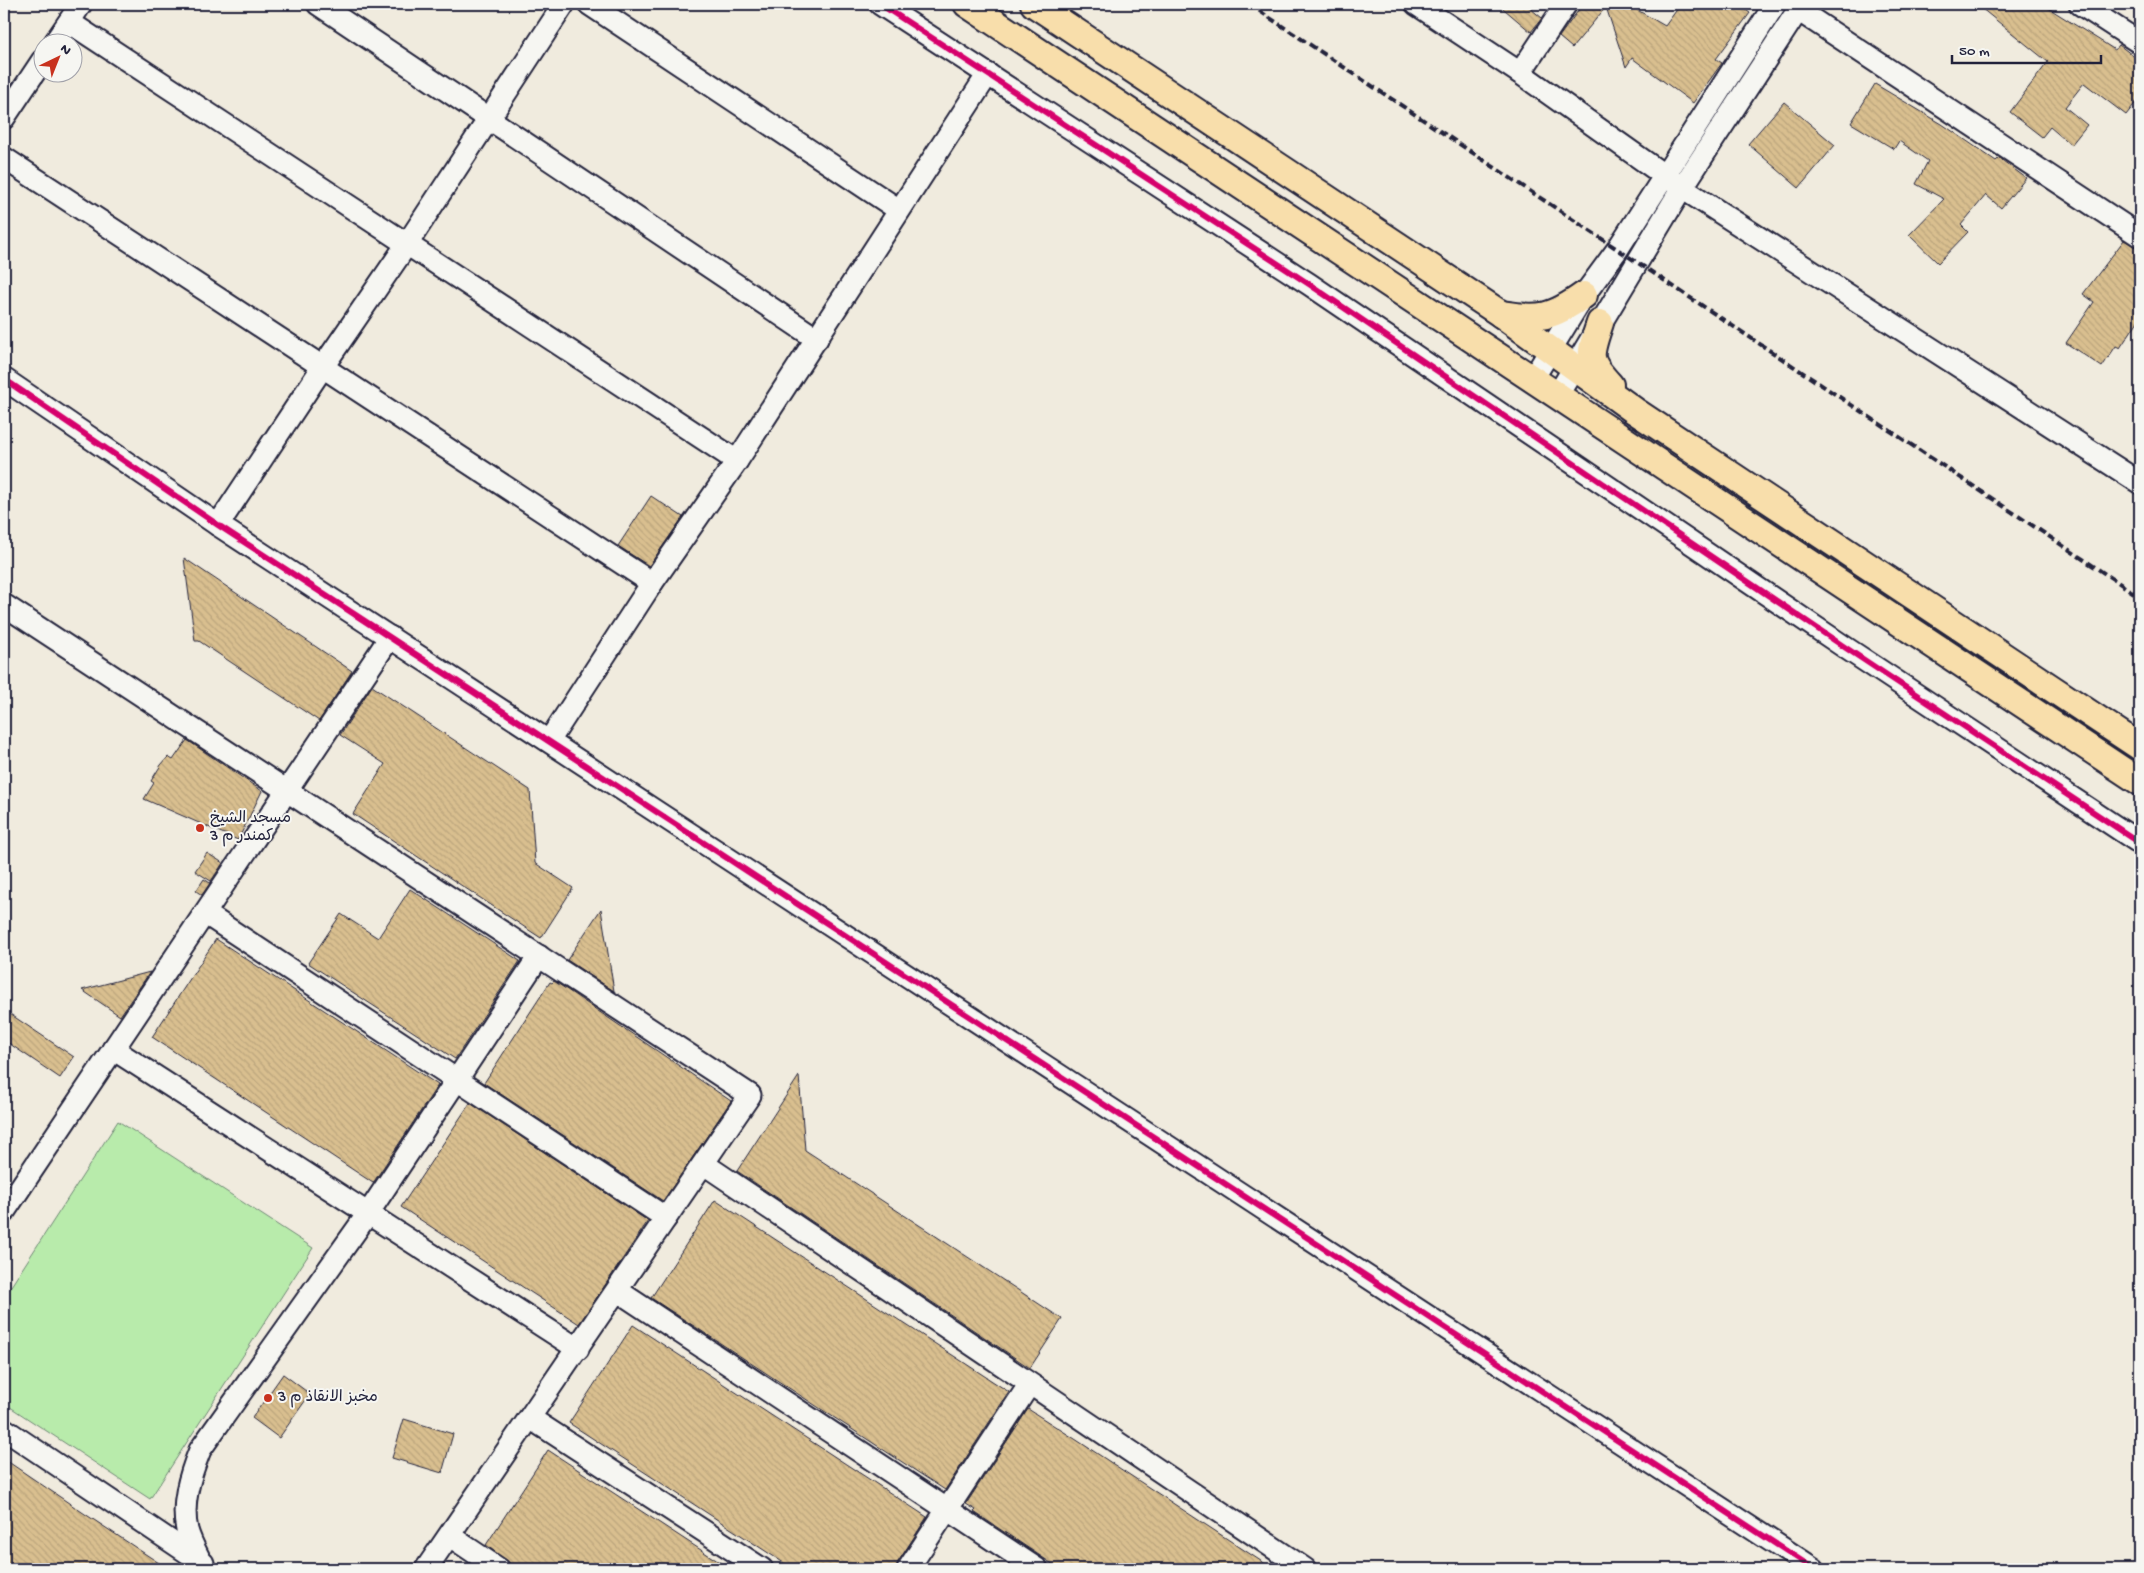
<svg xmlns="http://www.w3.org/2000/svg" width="2144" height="1573" viewBox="0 0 2144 1573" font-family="'Gochi Hand','Playpen Sans Arabic',sans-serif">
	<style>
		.pitch { fill: #b8ebab; stroke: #6d8673 }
		.building { fill: url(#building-back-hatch); stroke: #22223b }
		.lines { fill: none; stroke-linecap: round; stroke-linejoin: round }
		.minor-casing { stroke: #22223b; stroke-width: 25 }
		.major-casing { stroke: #22223b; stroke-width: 30 }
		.minor { stroke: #f6f6f2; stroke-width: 21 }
		.major { stroke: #f8deab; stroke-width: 26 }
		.rail { stroke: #22223b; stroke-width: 4; stroke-dasharray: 8 4; stroke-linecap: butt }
		.cycleway-casing { stroke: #f6f6f2; stroke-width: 9 }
		.cycleway { stroke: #d6006c; stroke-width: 6 }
		.poi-dot { fill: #c8321e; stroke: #f6f6f2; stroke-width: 2 }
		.labels { text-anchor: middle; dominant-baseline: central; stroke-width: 4; stroke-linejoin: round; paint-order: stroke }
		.poi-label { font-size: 16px; fill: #22223b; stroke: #f6f6f2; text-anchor: start }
	</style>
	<defs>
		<pattern id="building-back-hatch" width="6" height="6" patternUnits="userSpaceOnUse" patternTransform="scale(1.25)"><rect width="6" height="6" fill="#d9bf8f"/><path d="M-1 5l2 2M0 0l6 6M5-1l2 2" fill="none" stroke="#baa47c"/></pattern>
	</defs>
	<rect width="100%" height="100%" fill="#f0ebde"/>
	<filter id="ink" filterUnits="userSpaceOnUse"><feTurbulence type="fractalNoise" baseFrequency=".02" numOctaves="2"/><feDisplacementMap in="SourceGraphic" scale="10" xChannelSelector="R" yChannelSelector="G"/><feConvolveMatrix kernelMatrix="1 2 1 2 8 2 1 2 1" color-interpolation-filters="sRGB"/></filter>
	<g filter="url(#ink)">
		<!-- pitch -->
		<path class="pitch" d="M118,1121L313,1248L150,1499L4,1403V1297Z"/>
		<!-- building -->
		<g class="building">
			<path d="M1498,4H1525L1542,18L1531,32Z"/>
			<path d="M1583,4H1627L1665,26L1681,4H1737L1750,13L1716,59L1722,63L1693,103L1632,58L1626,67L1606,7L1572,48L1559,37Z"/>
			<path d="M1976,4H2042L2115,50L2119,45L2140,61V97L2126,115L2084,83L2065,107L2087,125L2071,145L2050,127L2042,137L2010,112L2048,62Z"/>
			<path d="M1875,84L1942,124L1996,161L1999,158L2026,178L2001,208L1986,195L1961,225L1968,232L1938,263L1909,235L1944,199L1916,184L1928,161L1899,141L1894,149L1851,123Z"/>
			<path d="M1784,102L1835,145L1799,188L1748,144Z"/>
			<path d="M2124,240L2140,248V318L2120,348L2116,346L2102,367L2066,343L2094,302L2083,294Z"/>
			<path d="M651,496L683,517L649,566L618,546Z"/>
			<path d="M184,558L352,671L319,721L199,641H195Z"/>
			<path d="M372,686L530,790L535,863L573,888L541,938L353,814L385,764L340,735Z"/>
			<path d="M187,740L262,791L238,840L144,799L154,783L151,781L161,765L168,757L173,760Z"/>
			<path d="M207,853L223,863L211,881L195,871Z"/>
			<path d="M204,879L210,883L202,895L196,891Z"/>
			<path d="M410,889L520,961L455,1059L308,963L341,914L378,938Z"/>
			<path d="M601,909L614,991L567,960Z"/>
			<path d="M216,939L438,1085L373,1183L152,1037Z"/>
			<path d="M150,972L120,1016L82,990Z"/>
			<path d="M554,981L731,1101L663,1201L484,1083L550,982L552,983Z"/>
			<path d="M4,1010L74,1057L60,1078L4,1040Z"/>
			<path d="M799,1076L805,1150L1062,1319L1030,1368L737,1171Z"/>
			<path d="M470,1103L648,1221L579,1324L401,1207Z"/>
			<path d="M715,1200L1009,1392L945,1490L651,1298Z"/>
			<path d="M633,1325L927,1517L898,1562L896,1569H793L569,1423Z"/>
			<path d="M283,1374L310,1394L279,1438L252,1418Z"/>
			<path d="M1028,1409L1075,1439L1273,1569H1060L974,1512L976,1510L966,1504Z"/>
			<path d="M404,1419L453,1434L442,1473L392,1458Z"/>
			<path d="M548,1450L586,1475L730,1569H517L486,1545Z"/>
			<path d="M4,1459L85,1514L168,1569H4Z"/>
		</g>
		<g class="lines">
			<defs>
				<g id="minor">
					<path d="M318,4L817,339"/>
					<path d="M589,4L899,210"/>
					<path d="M880,4L1309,284L1846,648L2140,843"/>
					<path d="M1416,4L1520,73L1682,188L2140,483"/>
					<path d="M2080,4L2140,43"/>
					<path d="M1798,10L2140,236"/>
					<path d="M69,22L737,461"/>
					<path d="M55,42L81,4"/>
					<path d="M1520,73L1566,4"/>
					<path d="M4,118L42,61"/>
					<path d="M4,158L652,583"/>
					<path d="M4,379L218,525L1814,1569"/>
					<path d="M1532,380L1584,295L1617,250L1775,4"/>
					<path d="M1557,396L1682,188L1802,4"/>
					<path d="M218,525L322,368L407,244L564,4"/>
					<path d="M4,605L750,1095L426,1569"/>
					<path d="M549,741L652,583L737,461L988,74"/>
					<path d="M206,914L666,1218"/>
					<path d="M113,1049L578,1349"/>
					<path d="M704,1164L1305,1569"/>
					<path d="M4,1212L390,637"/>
					<path d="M618,1291L1037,1569"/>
					<path d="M530,1418L762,1569"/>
					<path d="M4,1429L203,1563"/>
					<path d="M450,1536L499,1569"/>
					<path d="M196,1569L201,1562C196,1552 190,1541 187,1530C181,1503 190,1475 200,1450L367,1215L539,956"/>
					<path d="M908,1569L1029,1385"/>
				</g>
				<g id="major">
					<path d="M967,4L2140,782"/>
					<path d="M1034,4L1501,314L1635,411L2140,747"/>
					<path d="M1501,314C1540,320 1552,318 1584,295"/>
					<path d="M1600,323C1589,356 1586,359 1610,385"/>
				</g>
			</defs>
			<!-- minor casing -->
			<use href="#minor" class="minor-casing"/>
			<!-- major casing -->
			<use href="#major" class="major-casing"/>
			<!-- minor -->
			<use href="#minor" class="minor"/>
			<!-- major -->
			<use href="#major" class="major"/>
			<!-- rail -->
			<path class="rail" d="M1249,4L2140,597"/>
			<defs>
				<g id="cycleway">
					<path d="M880,4L1309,284L1846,648L2140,843"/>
					<path d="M4,379L218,525L1814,1569"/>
				</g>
			</defs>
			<!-- cycleway casing -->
			<use href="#cycleway" class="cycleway-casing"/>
			<!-- cycleway -->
			<use href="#cycleway" class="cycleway"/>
		</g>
	</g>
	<!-- markers -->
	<g class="poi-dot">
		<circle cx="200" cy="828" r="5"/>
		<circle cx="268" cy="1398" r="5"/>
	</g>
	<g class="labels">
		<!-- poi labels -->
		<g class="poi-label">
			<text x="210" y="819">مسجد الشيخ<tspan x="210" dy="18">كمندر م 3</tspan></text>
			<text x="278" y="1398">مخبز الانقاذ م 3</text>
		</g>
	</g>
	<!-- margin -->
	<rect width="2144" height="1573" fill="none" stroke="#f6f6f2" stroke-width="20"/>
	<rect x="10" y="10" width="2124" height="1553" fill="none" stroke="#22223b" stroke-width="2" filter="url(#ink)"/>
	<!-- north arrow -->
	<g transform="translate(58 58) rotate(43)"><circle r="24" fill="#f6f6f2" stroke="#a1a1a9"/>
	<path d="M0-4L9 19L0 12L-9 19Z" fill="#c8321e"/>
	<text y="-8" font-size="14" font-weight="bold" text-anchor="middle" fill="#22223b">N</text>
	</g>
	<!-- scale -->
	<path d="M1952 55v8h149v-8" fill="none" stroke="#22223b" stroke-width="2.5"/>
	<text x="1959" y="55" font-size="15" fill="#22223b" stroke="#f6f6f2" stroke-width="4" paint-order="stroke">50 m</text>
</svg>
